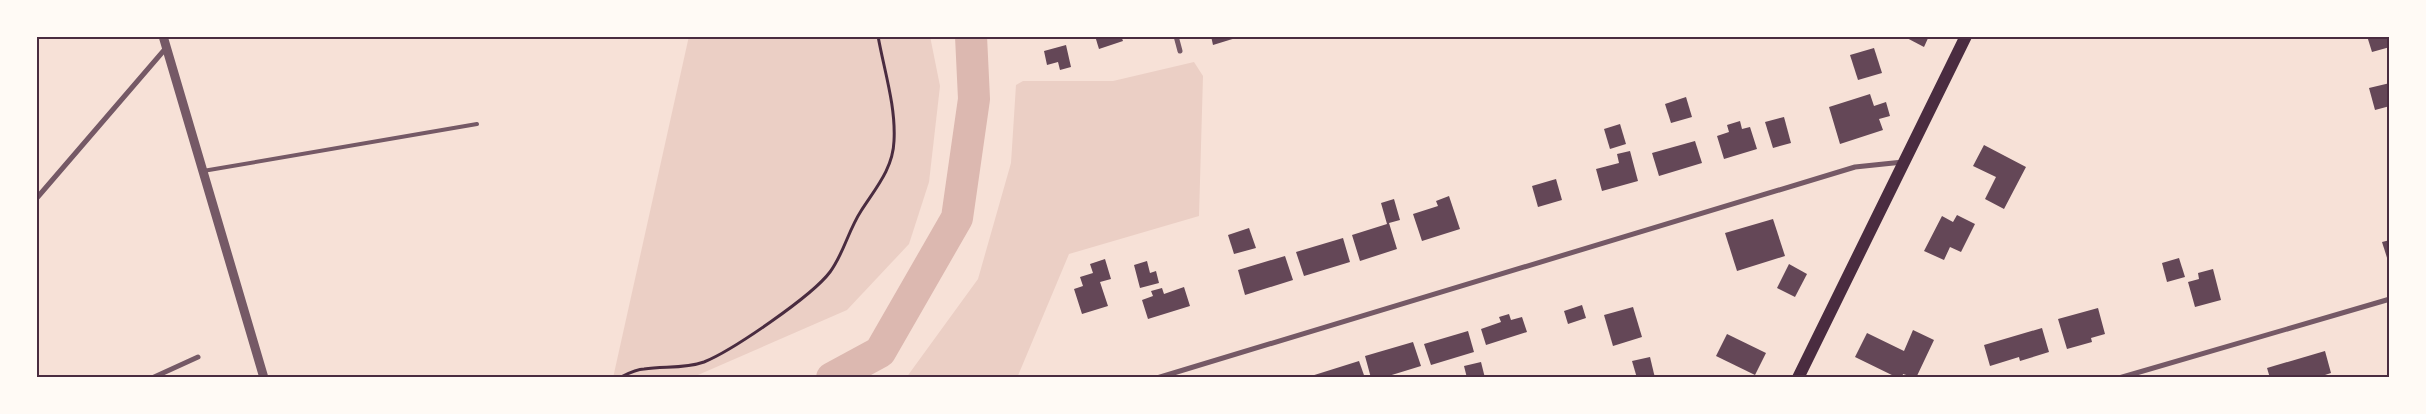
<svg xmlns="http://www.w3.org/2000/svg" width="2426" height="414" viewBox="0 0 2426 414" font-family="'Nunito Sans',sans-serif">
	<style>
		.green { fill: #ebcfc5 }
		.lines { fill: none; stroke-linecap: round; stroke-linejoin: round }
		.river { stroke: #dcb8b0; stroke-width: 32 }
		.building { fill: #644757 }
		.path { stroke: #4a2c40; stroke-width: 3 }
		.service { stroke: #755966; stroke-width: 4 }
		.minor { stroke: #755966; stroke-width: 5 }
		.tertiary { stroke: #755966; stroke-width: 9 }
		.primary { stroke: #4a2c40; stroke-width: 12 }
		.neatline { fill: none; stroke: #4a2c40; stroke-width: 2 }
	</style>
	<rect width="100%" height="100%" fill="#f7e1d7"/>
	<!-- green -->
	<g class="green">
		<path d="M689,36H930L940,86L929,182L909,244L847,310L691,378H613Z"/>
		<path d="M1194,62L1203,76L1199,216L1069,254L1017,378H906L978,279L1011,163L1016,85L1023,81H1113Z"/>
	</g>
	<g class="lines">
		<!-- river -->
		<path class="river" d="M832,378L880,352L957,218L974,99L971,36"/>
	</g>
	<!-- building -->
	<g class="building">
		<path d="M1095,36H1121L1123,41L1099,49Z"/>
		<path d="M1211,36H1239V37L1213,45Z"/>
		<path d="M1903,36H1929L1924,47Z"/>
		<path d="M2367,36H2390V47L2372,52Z"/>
		<path d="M1066,45L1071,67L1060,70L1058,62L1047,65L1044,51Z"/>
		<path d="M1874,48L1882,73L1858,80L1850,55Z"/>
		<path d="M2390,83V106L2375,110L2369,88Z"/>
		<path d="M1870,94L1874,106L1886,102L1890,116L1879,119L1883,130L1840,144L1829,107Z"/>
		<path d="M1686,97L1692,117L1671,123L1665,104Z"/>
		<path d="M1784,117L1791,143L1773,148L1765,122Z"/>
		<path d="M1740,121L1742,129L1750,127L1757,149L1724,159L1717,136L1729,132L1727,125Z"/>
		<path d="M1620,124L1626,144L1610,149L1604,129Z"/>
		<path d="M1695,141L1702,163L1659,176L1652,153Z"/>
		<path d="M1984,145L2026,167L2004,209L1985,199L1996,177L1973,166Z"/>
		<path d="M1630,151L1638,181L1602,191L1596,169L1619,163L1617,154Z"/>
		<path d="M1556,179L1562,200L1538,207L1532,186Z"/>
		<path d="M1449,196L1460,229L1422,241L1413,214L1438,206L1436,201Z"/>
		<path d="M1394,199L1400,220L1389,223L1397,249L1360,261L1352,235L1387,224L1381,203Z"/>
		<path d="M1957,215L1975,224L1961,252L1950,247L1944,260L1924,251L1942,216L1953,222Z"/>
		<path d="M1773,219L1785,256L1737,271L1725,233Z"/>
		<path d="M1249,228L1256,248L1234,254L1228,235Z"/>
		<path d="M1343,238L1350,262L1304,276L1296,252Z"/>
		<path d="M2390,240V264H2389L2382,242Z"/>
		<path d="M1285,256L1293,280L1245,295L1238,270Z"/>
		<path d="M2179,258L2185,277L2167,282L2162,263Z"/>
		<path d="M1105,259L1111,279L1100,282L1108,306L1082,314L1074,289L1083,286L1080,277L1093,273L1090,264Z"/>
		<path d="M1147,261L1150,273L1156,271L1159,283L1140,288L1134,265Z"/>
		<path d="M1789,264L1807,274L1795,297L1777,288Z"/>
		<path d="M2213,269L2221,300L2195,307L2188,282L2199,279L2198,273Z"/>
		<path d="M1184,287L1190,306L1148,319L1142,300L1153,296L1151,291L1162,288L1164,294Z"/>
		<path d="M1582,305L1586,318L1568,324L1564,311Z"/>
		<path d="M1633,307L1642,337L1613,346L1604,315Z"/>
		<path d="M2098,308L2105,334L2091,338L2092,342L2067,349L2058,319Z"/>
		<path d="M1509,314L1511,320L1522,317L1527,332L1486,345L1481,329L1501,322L1499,317Z"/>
		<path d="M2042,328L2049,352L2020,361L2019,357L1990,366L1984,345Z"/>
		<path d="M1913,330L1934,340L1916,378L1903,374L1902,378H1898L1855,357L1867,333L1904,351Z"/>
		<path d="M1468,331L1474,352L1431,365L1424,344Z"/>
		<path d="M1727,334L1766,353L1755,375L1716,356Z"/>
		<path d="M1413,342L1421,366L1382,378H1371L1365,356Z"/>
		<path d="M2325,351L2331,373L2316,378H2270L2267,368Z"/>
		<path d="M1650,357L1655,378H1637L1632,361Z"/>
		<path d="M1359,361L1365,378H1308V377Z"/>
		<path d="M1481,362L1485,378H1467L1464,366Z"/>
	</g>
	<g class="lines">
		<!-- path -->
		<path class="path" d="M619,378C627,374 636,369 644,369C665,366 684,369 704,362C733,350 812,296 830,272C844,253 848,231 861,211C875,189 893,169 894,141C896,106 884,70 878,36"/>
		<!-- service -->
		<path class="service" d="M203,171L477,124"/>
		<!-- minor -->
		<g class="minor">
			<path d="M1176,36L1180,51"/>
			<path d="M36,199L166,48"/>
			<path d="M152,378L198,357"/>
			<path d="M1157,378L1855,167L1903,162"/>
			<path d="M2119,378L2390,299"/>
		</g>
		<!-- tertiary -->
		<path class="tertiary" d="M163,36L264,378"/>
		<!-- primary -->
		<path class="primary" d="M1798,378L1966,36"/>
	</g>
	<!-- border -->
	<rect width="2426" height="414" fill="none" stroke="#fffaf5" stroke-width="75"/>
	<rect x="38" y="38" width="2350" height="338" class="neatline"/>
</svg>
